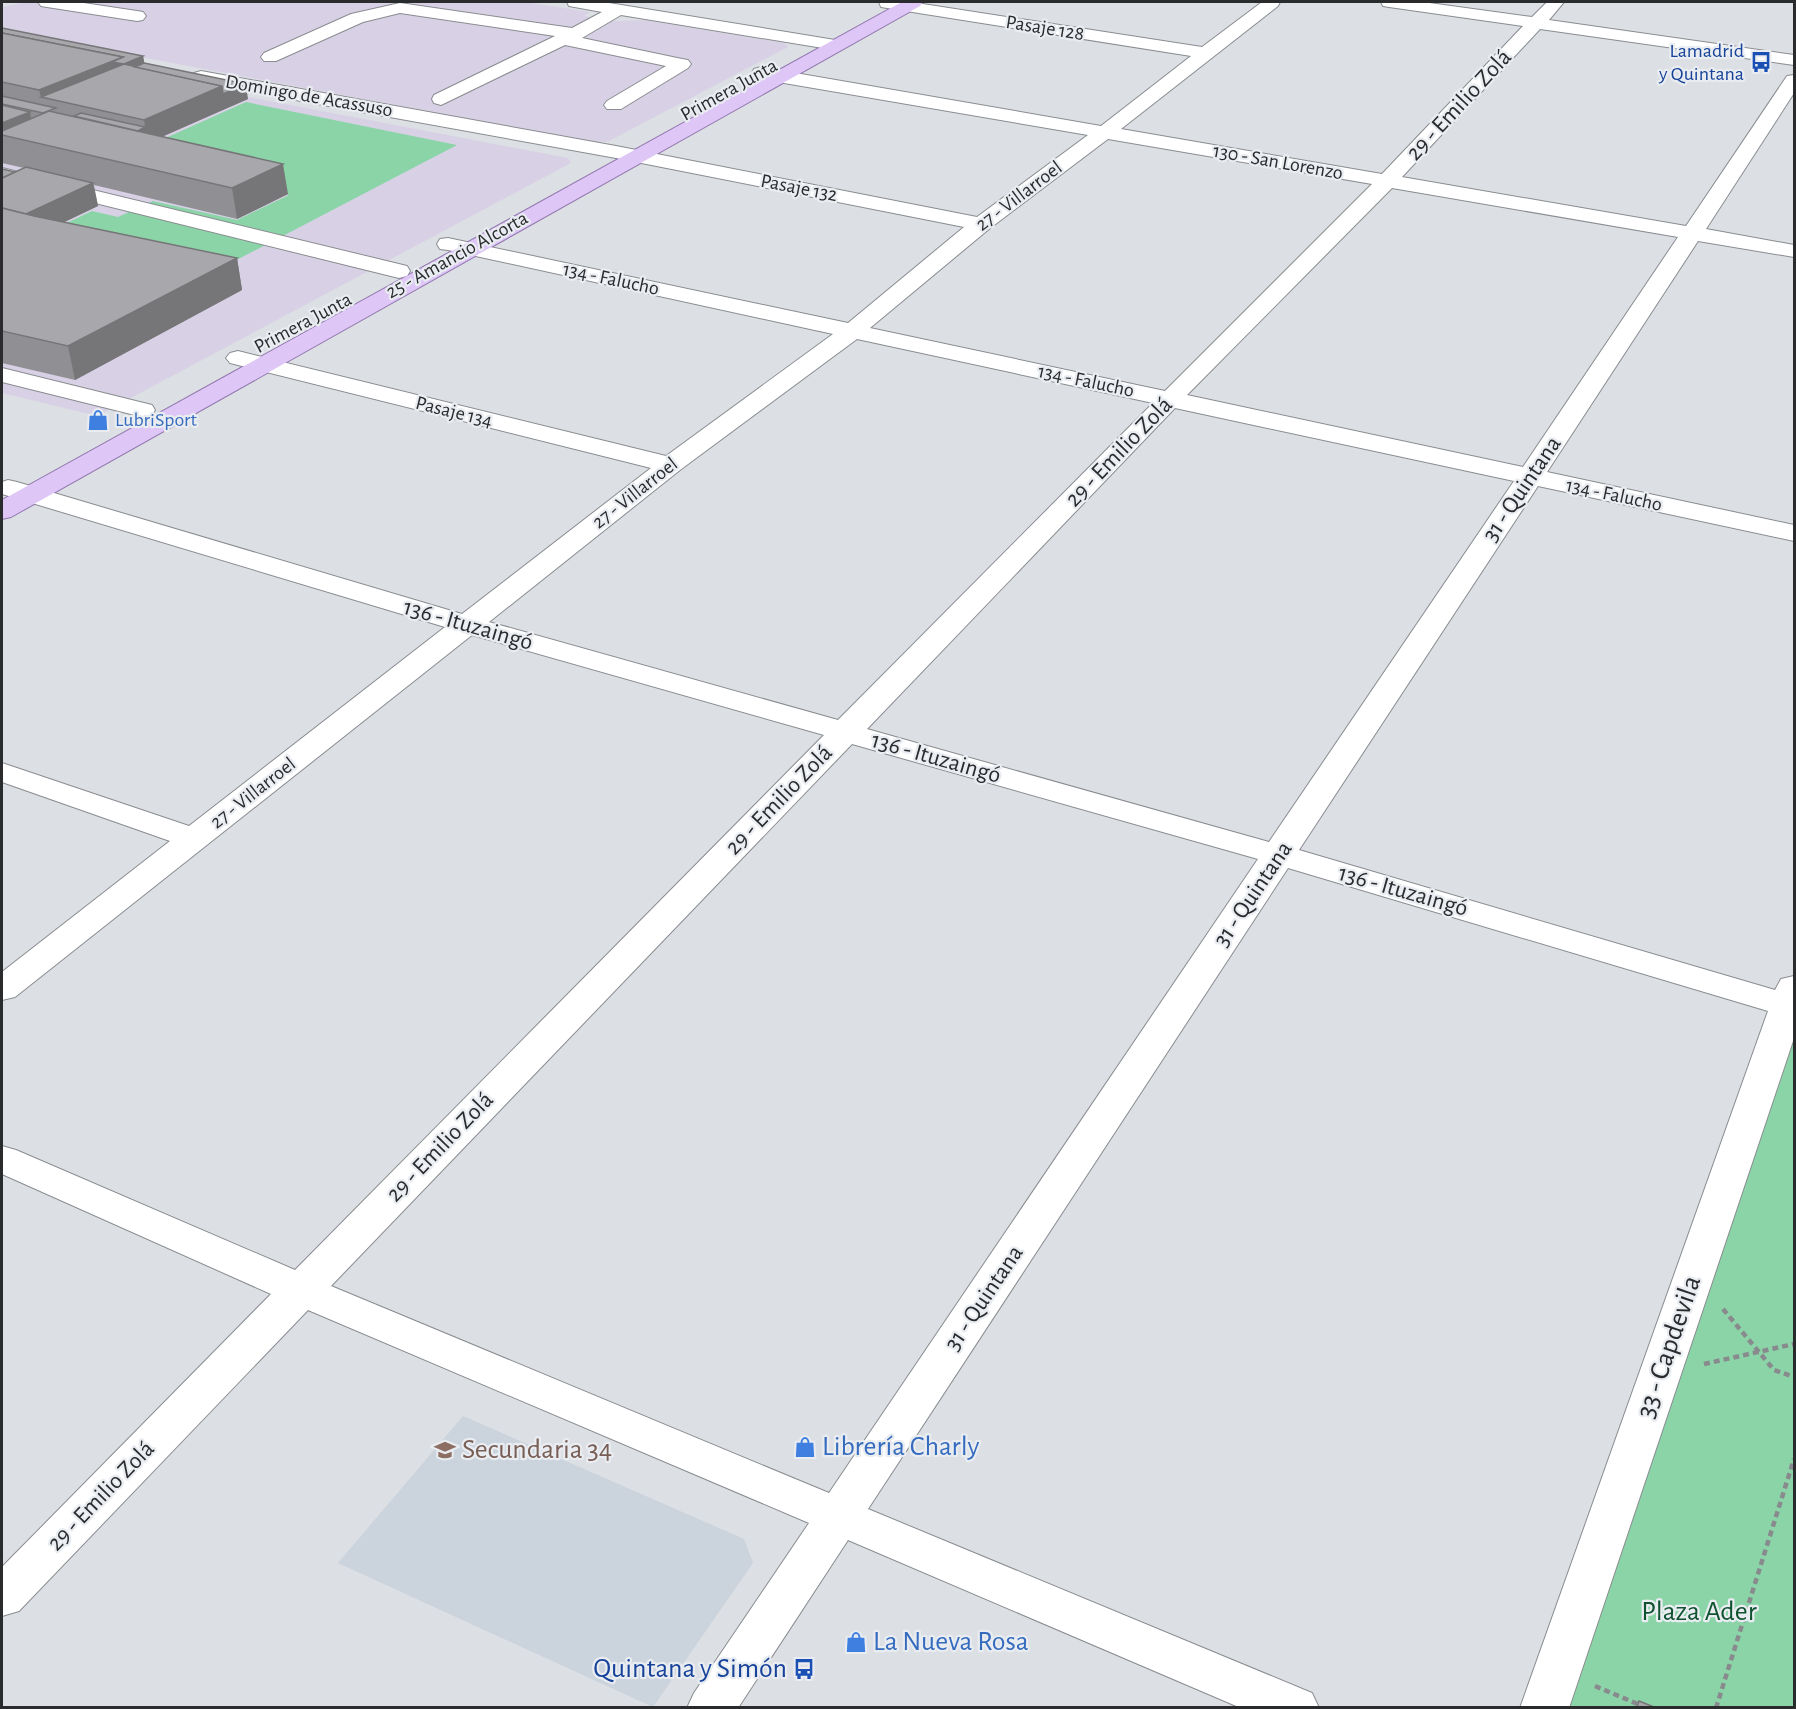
<svg xmlns="http://www.w3.org/2000/svg" width="1796" height="1709" viewBox="0 0 1796 1709" font-family="'Alegreya Sans',sans-serif">
	<style>
		.industrial { fill: #d8d1e6 }
		.built { fill: #cbd3dd }
		.green { fill: #8bd4a7 }
		.lines { fill: none; stroke-linecap: round; stroke-linejoin: round }
		.minor-casing { stroke: #898c90; stroke-width: 2 }
		.major-casing { stroke: #9177ad; stroke-width: 2 }
		.path { stroke: #888a8d; stroke-width: 4.5; stroke-dasharray: 6 4; stroke-linecap: butt }
		.minor { fill: #fff; fill-rule: evenodd }
		.major { fill: #dec6f7; fill-rule: evenodd }
		.wall { fill: #909094 }
		.shaded-wall { fill: #767678 }
		.building { fill: #a8a8ac; stroke: #767678; stroke-width: 1.5 }
		.labels { text-anchor: middle; dominant-baseline: central; stroke-width: 4.5; stroke-linejoin: round; paint-order: stroke }
		.far-street-label { font-size: 20px; fill: #2a2b2d; stroke: #e9ecf1 }
		.far-transit-label { font-size: 20px; fill: #164399; stroke: #e9ecf1; text-anchor: end }
		.far-shop-label { font-size: 20px; fill: #366cbe; stroke: #e9ecf1; text-anchor: start }
		.street-label { font-size: 24px; fill: #2a2b2d; stroke: #e9ecf1 }
		.near-street-label { font-size: 28px; fill: #2a2b2d; stroke: #e9ecf1 }
		.near-shop-label { font-size: 28px; fill: #366cbe; stroke: #e9ecf1; text-anchor: start }
		.near-education-label { font-size: 28px; fill: #785e54; stroke: #e9ecf1; text-anchor: start }
		.near-park-label { font-size: 28px; fill: #115231; stroke: #e9ecf1 }
		.near-transit-label { font-size: 28px; fill: #164399; stroke: #e9ecf1; text-anchor: end }
	</style>
	<rect width="100%" height="100%" fill="#dcdfe3"/>
	<!-- industrial -->
	<g class="industrial">
		<path d="M26,2H525L590,12L584,16L611,21L645,20L784,43L788,47L609,141L597,143L2,31V7Z"/>
		<path d="M2,50L568,158L571,163L97,416L2,393Z"/>
	</g>
	<!-- built -->
	<path class="built" d="M463,1416L744,1539L753,1563L653,1707L338,1563Z"/>
	<!-- green -->
	<g class="green">
		<path d="M246,102L457,145L202,278L35,238L92,211L118,217L153,201L237,220L289,195L123,157Z"/>
		<path d="M1787,1024L1794,1026V1707L1567,1708Z"/>
	</g>
	<g class="lines">
		<defs>
			<g id="minor">
				<path d="M38,2H77L137,11L143,12L146,16L143,20L137,21L47,7L41,6Z"/>
				<path d="M567,2H603L835,40L841,41L844,45L841,49L835,50L621,15L582,38L682,59L688,60L691,64L688,68L621,109H607L604,105L607,101L666,66L565,45L441,105L434,103L432,99L434,95L555,36L400,13L363,22L276,61H264L261,57L264,53L351,14L400,3L572,28L602,12L569,6Z"/>
				<path d="M879,2H910L1202,47L1262,2H1280L1278,6L1121,129L1382,174L1523,26L1389,7L1383,6L1381,2H1422L1532,17L1547,2H1564L1549,20L1794,55V65L1540,29L1402,177L1686,226L1787,76L1794,75V93L1706,229L1794,245V257L1698,241L1547,472L1794,525V541L1538,486L1299,850L1775,990L1781,979L1794,976V1038L1569,1708H1520L1768,1011L1288,868L868,1509L1312,1693L1319,1708H1241L848,1540L738,1708H687L694,1693L809,1523L308,1310L19,1611L2,1616V1567L271,1294L2,1174V1146L16,1150L295,1270L824,735L472,635L15,997L2,1000V972L170,841L2,782V763L189,826L445,627L2,494V482L8,480L17,482L462,614L651,468L230,363L226,358L230,353L238,351L666,456L833,334L448,250L440,249L437,244L440,239L448,238L848,323L964,227L616,158L201,83L194,81L192,77L194,73L201,71L616,146L977,217L1088,135L761,79L754,77L752,73L754,69L761,67L1101,126L1191,56L887,8L881,7ZM1108,139L1372,184L1165,391L870,328L989,229ZM1392,188L1678,237L1523,467L1187,395ZM857,339L1153,403L838,720L489,622L680,470ZM1175,408L1514,481L1269,842L867,729ZM852,744L1258,859L829,1493L331,1286Z"/>
				<path d="M2,168L407,266L410,271L407,276L399,278L2,180Z"/>
				<path d="M2,368L152,405L155,410L152,415L143,417L2,382Z"/>
			</g>
			<path id="major" d="M902,2H923L920,6L11,517L2,519V500Z"/>
		</defs>
		<!-- minor casing -->
		<use href="#minor" class="minor-casing"/>
		<!-- major casing -->
		<use href="#major" class="major-casing"/>
		<!-- path -->
		<g class="path">
			<path d="M1723,1309L1774,1370L1794,1377"/>
			<path d="M1704,1364L1794,1344"/>
			<path d="M1595,1686L1647,1708"/>
			<path d="M1716,1708L1794,1459"/>
		</g>
		<!-- minor -->
		<use href="#minor" class="minor"/>
		<!-- major -->
		<use href="#major" class="major"/>
	</g>
	<!-- wall -->
	<path class="wall" d="M2,28L143,56L144,63L248,99L162,136L288,194L237,219L94,185L98,206L65,222L237,258L242,290L75,380L2,363V169L15,172L24,168L2,163Z"/>
	<!-- shaded-wall -->
	<g class="shaded-wall">
		<path d="M143,56L147,76L124,64Z"/>
		<path d="M123,57L128,86L41,97L39,90Z"/>
		<path d="M246,84L248,99L121,155L118,140L145,127L144,120L222,86Z"/>
		<path d="M30,112L34,134L2,135V123Z"/>
		<path d="M283,164L288,194L237,219L232,188Z"/>
		<path d="M93,183L98,206L30,238L24,214Z"/>
		<path d="M237,258L242,290L75,380L68,346Z"/>
	</g>
	<!-- building -->
	<g class="building">
		<path d="M2,28L143,56L124,64L222,86L144,120L41,97L124,64L112,62L123,57L2,33Z"/>
		<path d="M2,33L123,57L39,90L2,82Z"/>
		<path d="M144,63L246,84L223,94L222,86L135,67Z"/>
		<path d="M2,96L56,108L43,113L2,104Z"/>
		<path d="M2,105L30,112L2,123Z"/>
		<path d="M49,111L283,164L232,188L2,135V131Z"/>
		<path d="M81,113L145,127L138,131L74,116Z"/>
		<path d="M26,167L93,183L26,214L2,208V178Z"/>
		<path d="M2,169L15,172L2,178Z"/>
		<path d="M2,208L34,216L237,258L68,346L2,331Z"/>
		<path d="M1639,1701L1654,1707H1637Z"/>
	</g>
	<!-- icons -->
	<defs>
		<symbol id="bus-bare" viewBox="-9 -9 18 18"><path d="M-5-6H5V4H4V6H2V4H-2V6H-4V4H-5ZM-3.5-4V0h7V-4ZM-3.5 1.2v1.5H-2V1.2ZM2 1.2v1.5H3.5V1.2Z" fill="#1a4fb4" stroke="#e9ecf1" stroke-width="2.5" paint-order="stroke"/></symbol>
		<symbol id="shop-bare" viewBox="-9 -9 18 18"><path d="M-5-2.5h2.3a2.7 3.5 0 0 1 5.4 0H5L5.5 6h-11ZM-1.5-2.5h3a1.5 2.3 0 0 0-3 0Z" fill="#3f7fe0" stroke="#e9ecf1" stroke-width="2.5" paint-order="stroke"/></symbol>
		<symbol id="school-bare" viewBox="-9 -9 18 18"><path d="M0-5L7-2L0 1L-7-2ZM-4 1L0 2.5L4 1V4Q0 6-4 4Z" fill="#8d6e63" stroke="#e9ecf1" stroke-width="2.5" paint-order="stroke"/></symbol>
	</defs>
	<g fill-rule="evenodd">
		<use href="#bus-bare" x="1746" y="47" width="30" height="30"/>
		<use href="#shop-bare" x="83" y="405" width="30" height="30"/>
		<use href="#shop-bare" x="790" y="1432" width="30" height="30"/>
		<use href="#school-bare" x="430" y="1435" width="30" height="30"/>
		<use href="#shop-bare" x="841" y="1627" width="30" height="30"/>
		<use href="#bus-bare" x="789" y="1654" width="30" height="30"/>
	</g>
	<g class="labels">
		<!-- far-street labels -->
		<g class="far-street-label">
			<text transform="translate(1045 28) rotate(9)">Pasaje 128</text>
			<text transform="translate(729 90) rotate(-29)">Primera Junta</text>
			<text transform="translate(309 96) rotate(10)">Domingo de Acassuso</text>
			<text transform="translate(1278 162) rotate(10)">130 - San Lorenzo</text>
			<text transform="translate(799 188) rotate(11)">Pasaje 132</text>
			<text transform="translate(1019 196) rotate(-37)">27 - Villarroel</text>
			<text transform="translate(457 255) rotate(-29)">25 - Amancio Alcorta</text>
			<text transform="translate(611 279) rotate(12)">134 - Falucho</text>
			<text transform="translate(303 323) rotate(-28)">Primera Junta</text>
			<text transform="translate(1086 381) rotate(12)">134 - Falucho</text>
			<text transform="translate(454 412) rotate(14)">Pasaje 134</text>
			<text transform="translate(635 493) rotate(-38)">27 - Villarroel</text>
			<text transform="translate(1614 495) rotate(12)">134 - Falucho</text>
			<text transform="translate(253 793) rotate(-38)">27 - Villarroel</text>
		</g>
		<!-- far-transit labels -->
		<g class="far-transit-label">
			<text x="1744" y="51">Lamadrid<tspan x="1744" dy="23">y Quintana</tspan></text>
		</g>
		<!-- far-shop labels -->
		<g class="far-shop-label">
			<text x="115" y="420">LubriSport</text>
		</g>
		<!-- street labels -->
		<g class="street-label">
			<text transform="translate(1459 105) rotate(-47)">29 - Emilio Zolá</text>
			<text transform="translate(1119 452) rotate(-46)">29 - Emilio Zolá</text>
			<text transform="translate(1522 489) rotate(-56)">31 - Quintana</text>
			<text transform="translate(468 625) rotate(16)">136 - Ituzaingó</text>
			<text transform="translate(936 758) rotate(16)">136 - Ituzaingó</text>
			<text transform="translate(779 800) rotate(-46)">29 - Emilio Zolá</text>
			<text transform="translate(1403 891) rotate(16)">136 - Ituzaingó</text>
			<text transform="translate(1253 894) rotate(-56)">31 - Quintana</text>
			<text transform="translate(440 1147) rotate(-46)">29 - Emilio Zolá</text>
			<text transform="translate(984 1298) rotate(-56)">31 - Quintana</text>
			<text transform="translate(101 1496) rotate(-46)">29 - Emilio Zolá</text>
		</g>
		<!-- near-street labels -->
		<g class="near-street-label">
			<text transform="translate(1669 1347) rotate(-71)">33 - Capdevila</text>
		</g>
		<!-- near-shop labels -->
		<g class="near-shop-label">
			<text x="822" y="1447">Librería Charly</text>
			<text x="873" y="1642">La Nueva Rosa</text>
		</g>
		<!-- near-education labels -->
		<g class="near-education-label">
			<text x="462" y="1450">Secundaria 34</text>
		</g>
		<!-- near-park labels -->
		<g class="near-park-label">
			<text x="1699" y="1612">Plaza Ader</text>
		</g>
		<!-- near-transit labels -->
		<g class="near-transit-label">
			<text x="787" y="1669">Quintana y Simón</text>
		</g>
	</g>
	<!-- border -->
	<rect width="1796" height="1709" fill="none" stroke="#2a2b2d" stroke-width="6"/>
</svg>
